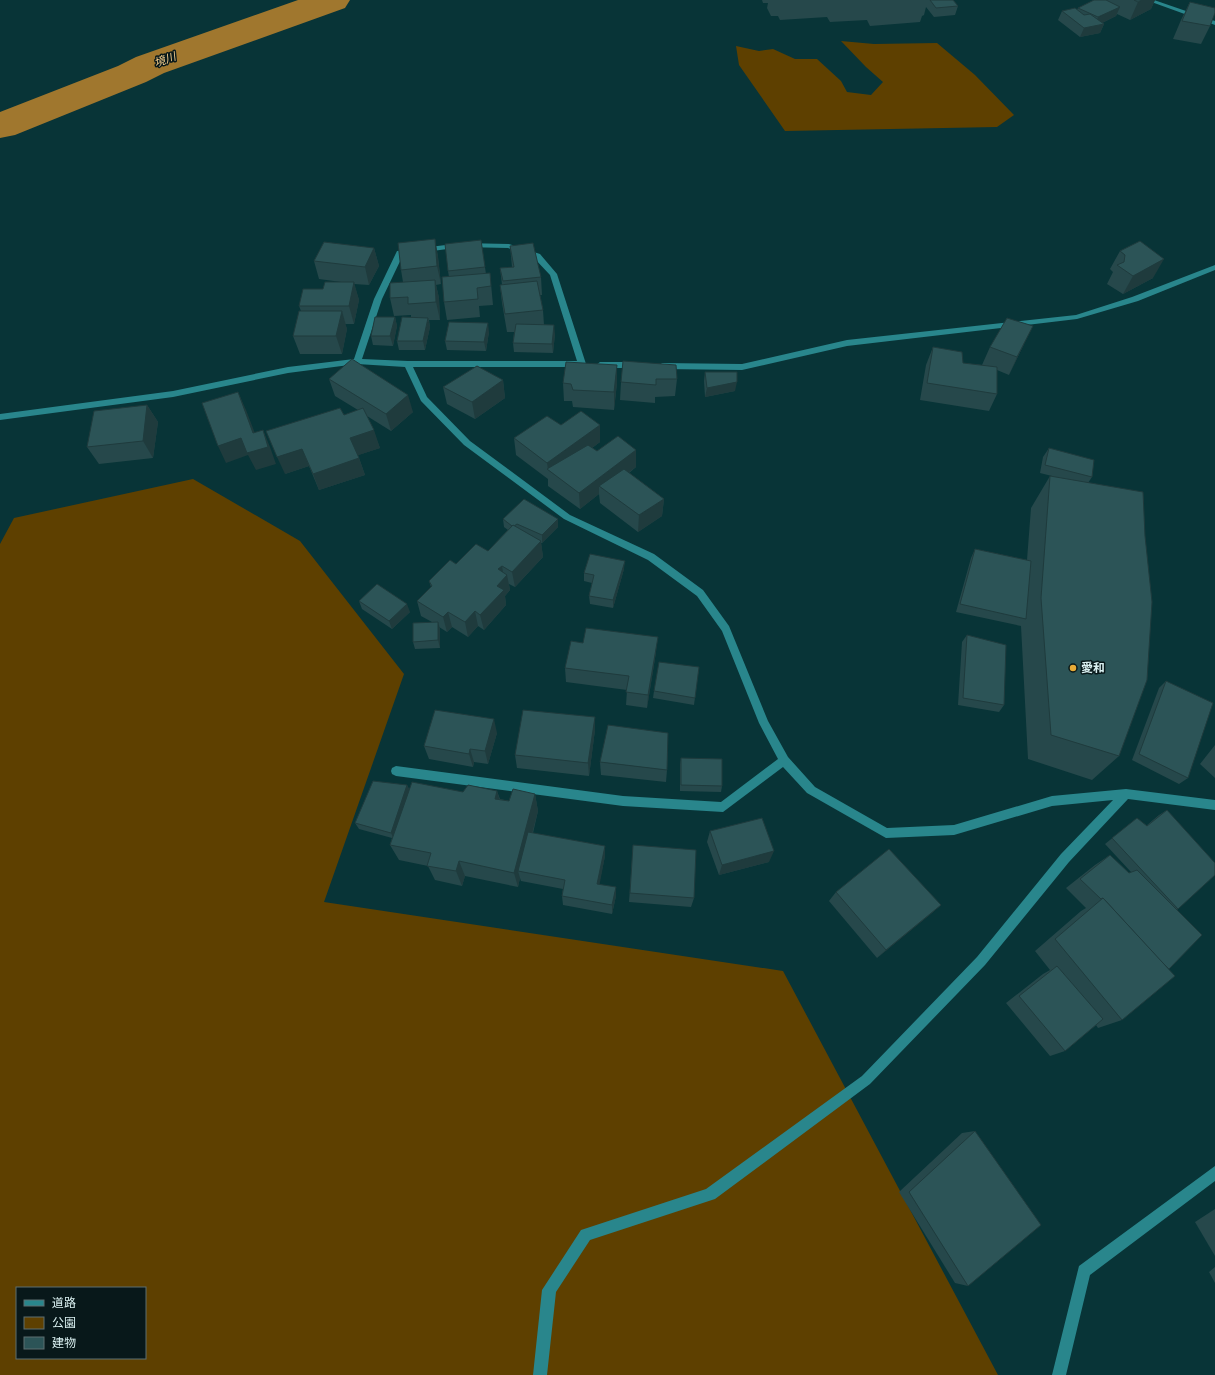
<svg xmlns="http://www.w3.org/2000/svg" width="1215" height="1375" viewBox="0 0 1215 1375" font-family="'DejaVu Sans','Noto Sans JP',sans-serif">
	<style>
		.green { fill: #5e4000; fill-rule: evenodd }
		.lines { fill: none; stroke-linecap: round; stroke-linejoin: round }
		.river { fill: #a0772e; fill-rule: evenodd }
		.minor { fill: #29868c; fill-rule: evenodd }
		.wall { fill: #26484b }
		.shaded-wall { fill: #1f3b3d }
		.building { fill: #2c5457; stroke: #1f3b3d }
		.poi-dot { fill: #e8ab37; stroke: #08181a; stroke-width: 1.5 }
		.labels { text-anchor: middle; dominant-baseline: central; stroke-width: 3; stroke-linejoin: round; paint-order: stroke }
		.far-water-label { font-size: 11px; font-style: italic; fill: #f9d18f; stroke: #08181a }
		.poi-label { font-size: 12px; font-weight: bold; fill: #daf0f1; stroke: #08181a; text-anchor: start }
	</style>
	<rect width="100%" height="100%" fill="#083437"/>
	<!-- green -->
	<g class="green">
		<path d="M841,41L874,44L937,43L975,75L1014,115L997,127L785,131L739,65L736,46L759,51L773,49L795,59H817L841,81L847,92L871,95L883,82L866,67Z"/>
		<path d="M193,479L300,541L404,674L324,902L783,971L998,1375H0V544L14,518ZM17,1288H145V1358H17Z"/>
	</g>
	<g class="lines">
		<!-- river -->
		<path class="river" d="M298,0H350L345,8L164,73L146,82L15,135L0,138V112L118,66L136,57Z"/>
		<!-- minor -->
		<g class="minor">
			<path d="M1146,0H1154L1215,21V25Z"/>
			<path d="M462,243L509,244L540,254L557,274L586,364L582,367H413L427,397L470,441L570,515L654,554L703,590L729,626L768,721L788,757L815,787L887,828L954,825L1052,796L1126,789L1215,800V810L1128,799L1069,862L985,965L870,1084L715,1199L590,1240L556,1292L547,1375H533L542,1290L581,1230L706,1189L862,1076L977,957L1061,854L1113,800L1052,806L954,835L886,838L807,793L783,767L723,812L623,806L396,776L392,774L391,771L392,768L396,766L623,796L721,802L778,759L759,723L722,631L697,596L648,560L564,519L464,445L421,401L405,367L357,364L288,373L173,397L0,420V414L173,391L288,367L354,359L374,299L397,251ZM462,247L508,248L534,258L550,275L577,361H408L362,359L382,299L403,255Z"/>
			<path d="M1215,265V270L1138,301L1077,319L847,346L742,370L662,369L658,366L662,363L742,364L847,340L1076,315L1132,297Z"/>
			<path d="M600,362H636L640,365L636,368H600L596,365Z"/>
			<path d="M1215,1166V1181L1090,1275L1066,1375H1052L1079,1266Z"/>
		</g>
	</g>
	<!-- wall -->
	<g class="wall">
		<path d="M762,0H953L958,6L955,15L934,17L926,7L924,15L922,16L920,22L870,26L867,20L830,22L827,17L780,20L778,16H771L767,8L768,3H763Z"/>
		<path d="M1093,0H1155L1151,9L1130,20L1117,14L1116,16L1102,23L1104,24L1100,33L1080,37L1058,20L1062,11L1077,10L1078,8L1094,0Z"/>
		<path d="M1190,2L1210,26L1201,44L1173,39L1181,20Z"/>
		<path d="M435,239L438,257L441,284L436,285L439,298L440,320H429L430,327L425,350H399L397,341L411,317V315L394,316L390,298L403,282L401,270Z"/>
		<path d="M481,240L486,274L490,273L493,305L479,306L480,317L447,320L444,302L449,277L448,271Z"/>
		<path d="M510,246L541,277L542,295H540L543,310L544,325L555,334L553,353L514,352L513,343L514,332H507L502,303L500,285H502L500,268L512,267Z"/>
		<path d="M374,248L379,266L369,285L354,284L359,300L354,324H345L347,329L342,354H300L293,336L301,311L299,306L323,289L341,282L319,279L314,261Z"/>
		<path d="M1120,251L1153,278L1123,294L1107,284L1113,272L1110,269Z"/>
		<path d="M395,317L397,326L393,346L373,345L371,336Z"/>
		<path d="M489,332L486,351L447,350L445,341Z"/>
		<path d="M1024,344L1009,375L997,370V394L989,411L920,400L926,365L933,347L963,363L982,365L990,347Z"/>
		<path d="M676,365L677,379L675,396L655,397V403L620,400L621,382Z"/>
		<path d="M705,372L735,391L705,397L704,381Z"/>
		<path d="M329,379L413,412L391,431L367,416L380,448L358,455L365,475L319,490L309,466L285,474L344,415L358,410L335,396Z"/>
		<path d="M503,380L505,398L475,419L447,404L443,387Z"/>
		<path d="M563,383H617L614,410L573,407L572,401H564Z"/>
		<path d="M147,405L158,422L153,458L99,464L87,447Z"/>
		<path d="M561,425H600V442L592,448L597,451L636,450V467L629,473L664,499L662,516L638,532L600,503L599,494L580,509L548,486V479L516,455L514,438Z"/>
		<path d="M1049,448L1092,477L1088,483L1119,756L1092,780L1028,759L1021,626L956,612L971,558L975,549L1027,560L1031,508L1050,476H1052L1040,473L1043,457Z"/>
		<path d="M503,519L558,527L542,543H541L543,557L515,587L509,584L510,590L505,596L506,605L484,630L478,626L468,637L452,627L447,632L439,627L440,629V648L415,649L413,642L432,622L421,616L417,601L431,587L429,581L456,564L488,551L508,530L504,527Z"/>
		<path d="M624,569L613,608L590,604L589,596L592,583L584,581V573Z"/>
		<path d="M359,601L410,612L392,629L362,609Z"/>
		<path d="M967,635L1004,705L999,712L958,705L962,642Z"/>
		<path d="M656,652L647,708L626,705L627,690L566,682L565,668Z"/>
		<path d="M699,667L694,705L653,698L654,691Z"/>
		<path d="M1166,681L1188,778L1179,784L1132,760L1159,688Z"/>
		<path d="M595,730L589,776L517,768L515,755Z"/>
		<path d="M497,733L488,764L474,762L473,767L429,759L424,746Z"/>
		<path d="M1215,745V778L1200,764Z"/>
		<path d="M681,758L722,786L721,792L680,791V764Z"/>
		<path d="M600,762L667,770L666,782L601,775Z"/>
		<path d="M407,785L409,789L463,792L497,791L500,799L509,801L535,794L538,811L533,833L605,846V856L599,884L616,896L612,914L563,905L562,896L563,889L521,881L520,878L518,887L465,876L462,886L435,880L428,866L399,860L390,845L392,838L359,829L355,823Z"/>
		<path d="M1167,810L1178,909L1177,910L1169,969L1122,1020L1098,1028L1096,1025L1065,1051L1050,1056L1006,1003L1043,974L1050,970L1035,951L1081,911L1086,908L1066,888L1095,865L1110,855L1129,873L1131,872L1105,844L1137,818L1146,826L1159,815Z"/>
		<path d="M710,831L769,862L719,875L707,842Z"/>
		<path d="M633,845L694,898L691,907L629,902Z"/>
		<path d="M836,892L941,905L877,958L829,901Z"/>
		<path d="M975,1131L968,1286L955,1283L899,1192L962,1133Z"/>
		<path d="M1215,1209V1256L1195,1222Z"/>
		<path d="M1215,1267V1283L1209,1272Z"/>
	</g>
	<!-- shaded-wall -->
	<g class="shaded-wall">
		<path d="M1142,0H1155L1151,9L1130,20L1138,2Z"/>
		<path d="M1120,7L1116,16L1096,26L1104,24L1100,33L1080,37L1084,28L1095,26L1098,17Z"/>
		<path d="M435,239L438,257L441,284L437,266Z"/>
		<path d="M374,248L379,266L369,285L365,267Z"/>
		<path d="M1164,259L1153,278L1123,294L1133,276Z"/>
		<path d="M435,280L439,298L440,320L436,302Z"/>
		<path d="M354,282L359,300L354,324L349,306Z"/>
		<path d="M342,311L347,329L342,354L336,336Z"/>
		<path d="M395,317L397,326L393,346L390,336Z"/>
		<path d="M428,318L430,327L425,350L423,341Z"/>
		<path d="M488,323L489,332L486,351L484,342Z"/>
		<path d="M554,325L555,334L553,353L552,344Z"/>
		<path d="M1033,326L1024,344L1009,375L1017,357Z"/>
		<path d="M617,365V383L614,410V392Z"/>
		<path d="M503,380L505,398L475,419L472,402Z"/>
		<path d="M737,382L735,391L705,397L707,388Z"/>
		<path d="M238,392L246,410L261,449L263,430L270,447L276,464L256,470L248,455L226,463L218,446L241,438L253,433Z"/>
		<path d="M408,395L413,412L391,431L386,414Z"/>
		<path d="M147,405L158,422L153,458L143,441Z"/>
		<path d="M600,425V442L555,475L548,470L547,463Z"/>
		<path d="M374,430L380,448L356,456L350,438Z"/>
		<path d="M302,449L309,466L285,474L277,457Z"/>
		<path d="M636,450V467L605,490L599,486V494L580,509L579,493Z"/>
		<path d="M359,458L365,475L319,490L313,474Z"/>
		<path d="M664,499L662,516L638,532L639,515Z"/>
		<path d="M558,519V527L542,543V535Z"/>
		<path d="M541,541L543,557L515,587L512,572Z"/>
		<path d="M625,561L624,569L613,608V600Z"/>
		<path d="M502,566L504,578L507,575L510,590L505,596L506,605L484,630L480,615L497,586L498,569Z"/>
		<path d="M407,604L410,612L392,629L389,621Z"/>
		<path d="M475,611L478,626L468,637L465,622Z"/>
		<path d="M448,612L452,627L447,632L443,617Z"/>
		<path d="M438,622L440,629V648L438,640Z"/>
		<path d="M658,637L656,652L647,708L648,695Z"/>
		<path d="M595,717V730L589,776L588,763Z"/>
		<path d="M494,719L497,733L488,764L485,751Z"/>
		<path d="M470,749L474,762L473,767L469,754Z"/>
		<path d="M407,785L410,791L394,839L391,833Z"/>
		<path d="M497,791L502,808L495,799Z"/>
		<path d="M535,794L538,811L522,872L518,871L520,878L518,887L514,873Z"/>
		<path d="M605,846V856L598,893L597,884Z"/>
		<path d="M774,851L769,862L719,875L722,865Z"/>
		<path d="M459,861L465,876L462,886L456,871Z"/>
		<path d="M616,887V896L612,914V905Z"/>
		<path d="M941,905L931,914L877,958L886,950Z"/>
	</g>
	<!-- building -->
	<g class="building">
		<path d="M930,0H953L958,6L936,8Z"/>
		<path d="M1094,0H1106L1120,7L1098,17L1078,8Z"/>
		<path d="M1134,0H1142L1138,2Z"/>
		<path d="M1190,2L1215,8V13L1210,26L1182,21Z"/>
		<path d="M1075,8L1084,15L1090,14L1104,24L1084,28L1062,11Z"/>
		<path d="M435,239L437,266L401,270L398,243Z"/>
		<path d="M481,240L485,267L448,271L445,244Z"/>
		<path d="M1140,241L1164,259L1133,276L1117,265L1124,262L1125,255L1120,251Z"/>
		<path d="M324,242L374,248L365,267L314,261Z"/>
		<path d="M533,243L541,277L503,281L500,268L514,267L510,246Z"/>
		<path d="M490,273L491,286L477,288L478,299L444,302L442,277Z"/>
		<path d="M435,280L436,302L408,304V297L390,298V283Z"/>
		<path d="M537,281L543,310L505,314L500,285Z"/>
		<path d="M325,282H354L349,306H299L303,289H323Z"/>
		<path d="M299,311H342L336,336H293Z"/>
		<path d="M375,317H395L390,336H371Z"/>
		<path d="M402,317L428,318L423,341H397Z"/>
		<path d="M1007,318L1033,326L1017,357L990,347Z"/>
		<path d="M449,322L488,323L484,342L445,341Z"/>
		<path d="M516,324L554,325L552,344L513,343Z"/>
		<path d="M933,347L962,352L963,363L997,367V394L927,383Z"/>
		<path d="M352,359L408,395L386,414L329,379Z"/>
		<path d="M623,361L676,365L677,379H656V385L621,382Z"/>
		<path d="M566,362L617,365L614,392L573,390L571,384L563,383Z"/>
		<path d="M477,366L503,380L472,402L443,387Z"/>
		<path d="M705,372H737V382L707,388Z"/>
		<path d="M238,392L253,433L263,430L268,447L247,453L241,438L218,446L202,403Z"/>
		<path d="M147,405L143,441L87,447L94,411Z"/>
		<path d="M340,408L344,415L363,408L374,430L350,438L359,458L313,474L302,449L277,457L266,431Z"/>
		<path d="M581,411L600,425L547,463L514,438L547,416L561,425Z"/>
		<path d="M618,436L636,450L579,493L547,469L588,445L597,451Z"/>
		<path d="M1049,448L1094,460L1092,477L1045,465Z"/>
		<path d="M624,469L664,499L639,515L599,486Z"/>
		<path d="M1050,476L1143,492L1145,536L1152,602L1147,680L1119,756L1051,735L1041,598Z"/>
		<path d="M524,499L558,519L542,535L517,524L514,526L513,525L512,526L503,519Z"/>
		<path d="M513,525L541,541L512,572L502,566L498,569L507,575L497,586L504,590L480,615L475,611L465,622L448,612L443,617L417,601L432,586L429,581L450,560L456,564L476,544L488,551Z"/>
		<path d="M975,549L1031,561L1026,619L960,604Z"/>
		<path d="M590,554L625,561L613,600L589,596L594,575L584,573Z"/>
		<path d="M377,584L407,604L389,621L359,601Z"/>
		<path d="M438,622V640L413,642V623Z"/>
		<path d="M586,628L658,637L648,695L626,692L629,676L565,668L571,641L583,643Z"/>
		<path d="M967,635L1006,645L1004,705L963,698Z"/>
		<path d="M659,662L699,667L695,698L654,691Z"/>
		<path d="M1166,681L1213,703L1188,778L1139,754Z"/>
		<path d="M435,710L494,719L485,751L470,749L469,754L424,746Z"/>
		<path d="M523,710L595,717L588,763L515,755Z"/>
		<path d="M608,725L668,733L667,770L600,762Z"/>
		<path d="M681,758L722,759V786L681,785Z"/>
		<path d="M373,781L407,785L391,833L355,823Z"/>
		<path d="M412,782L463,792L468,785L497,791L495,799L509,801L513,789L535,794L514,873L459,861L456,871L427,866L431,853L390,845Z"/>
		<path d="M1167,810L1215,863V875L1178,909L1112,838L1137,818L1147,826Z"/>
		<path d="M762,818L774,851L722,865L710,831Z"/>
		<path d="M528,832L605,846L597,884L616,887L612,905L562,896L565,880L518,871Z"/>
		<path d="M633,845L696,850L694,898L630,893Z"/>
		<path d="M889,849L941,905L886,950L836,892Z"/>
		<path d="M1110,855L1129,873L1137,870L1202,935L1169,969L1156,956L1103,898L1101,899L1080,879Z"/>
		<path d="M1103,898L1175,976L1122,1020L1055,939Z"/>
		<path d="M1057,966L1103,1019L1065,1051L1019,996Z"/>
		<path d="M975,1131L1041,1225L968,1286L909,1192Z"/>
	</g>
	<!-- markers -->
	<circle class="poi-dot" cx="1073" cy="668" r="4"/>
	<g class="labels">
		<!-- far-water labels -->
		<g class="far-water-label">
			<text transform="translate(165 60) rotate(-20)">境川</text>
		</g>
		<!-- poi labels -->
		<g class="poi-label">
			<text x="1081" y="668">愛和</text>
		</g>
	</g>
	<!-- legend -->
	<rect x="16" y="1287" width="130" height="72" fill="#08181a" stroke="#5c6e70"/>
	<rect x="24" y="1300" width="20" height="6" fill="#29868c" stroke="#5c6e70"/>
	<text x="52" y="1307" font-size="12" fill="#daf0f1">道路</text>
	<rect x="24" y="1317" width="20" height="12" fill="#5e4000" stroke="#5c6e70"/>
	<text x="52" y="1327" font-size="12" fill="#daf0f1">公園</text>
	<rect x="24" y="1337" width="20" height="12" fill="#2c5457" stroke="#5c6e70"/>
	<text x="52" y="1347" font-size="12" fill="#daf0f1">建物</text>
</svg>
